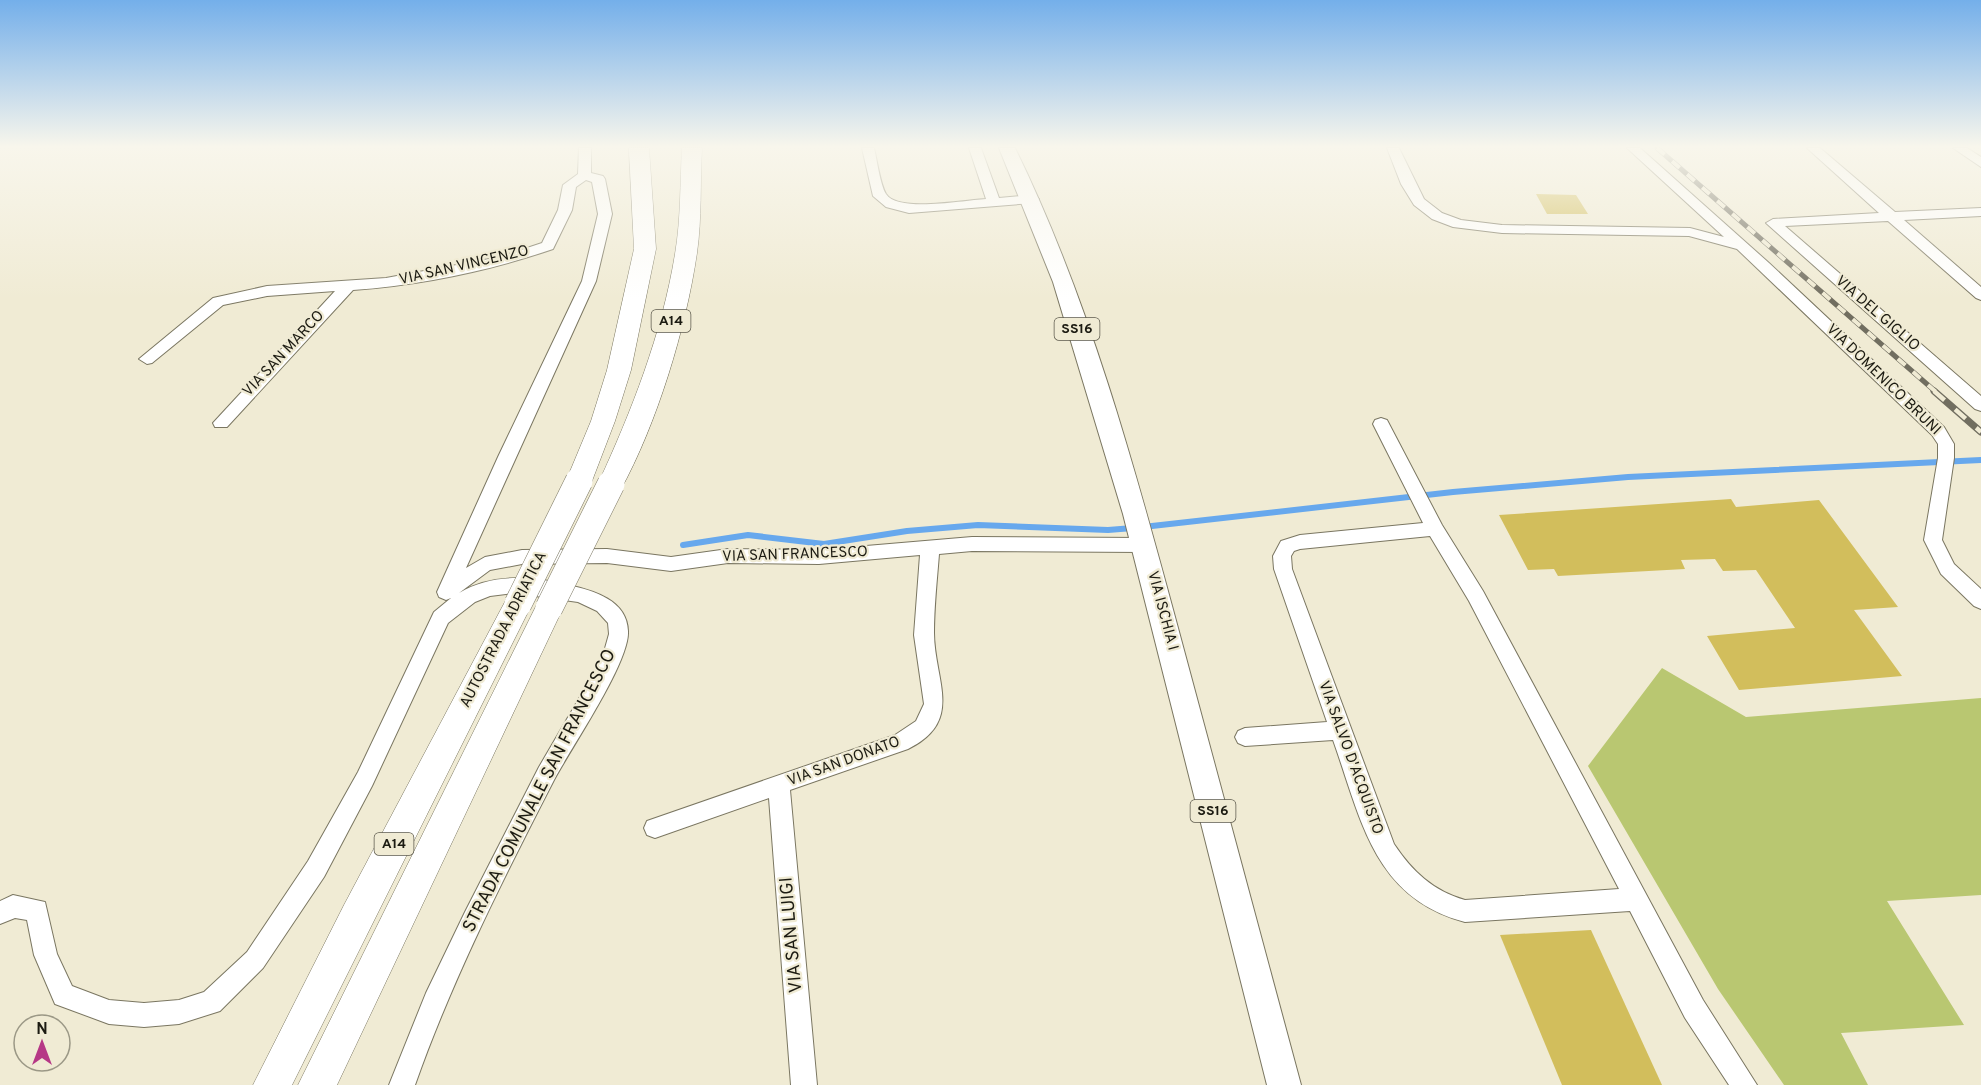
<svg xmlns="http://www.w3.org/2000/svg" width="1981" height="1085" viewBox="0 0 1981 1085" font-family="Overpass,sans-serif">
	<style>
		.green { fill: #b9c771 }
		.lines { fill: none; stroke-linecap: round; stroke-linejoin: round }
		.stream { stroke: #67a8ed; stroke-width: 6 }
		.building { fill: #d2be5c }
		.minor-casing { stroke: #7a7661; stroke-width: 2 }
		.major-casing { stroke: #7a7661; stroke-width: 2 }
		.highway-casing { stroke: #7a7661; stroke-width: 1 }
		.minor { fill: #fff; fill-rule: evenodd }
		.major { fill: #fff; fill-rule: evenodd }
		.highway { fill: #fff; fill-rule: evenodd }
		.rail-far1-casing { stroke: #716e60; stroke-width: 5 }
		.rail-casing { stroke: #716e60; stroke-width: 7 }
		.rail-far1 { stroke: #f0ebd4; stroke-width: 4; stroke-dasharray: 10; stroke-linecap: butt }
		.rail { stroke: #f0ebd4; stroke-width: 4.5; stroke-dasharray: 14; stroke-linecap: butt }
		.highway-bridge-casing { stroke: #7a7661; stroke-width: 28; stroke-linecap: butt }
		.highway-bridge { stroke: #fff; stroke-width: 27 }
		.labels { text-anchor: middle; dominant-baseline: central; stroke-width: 4.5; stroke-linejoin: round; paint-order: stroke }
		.shield { fill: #f0ebd4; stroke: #5c594c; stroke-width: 1.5 }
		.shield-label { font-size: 14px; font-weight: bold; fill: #1c1b12 }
		.street-label { font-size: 15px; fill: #1c1b12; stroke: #f0ebd4 }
		.near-street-label { font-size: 18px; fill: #1c1b12; stroke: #f0ebd4 }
	</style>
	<rect width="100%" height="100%" fill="#f0ebd4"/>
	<!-- green -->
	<path class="green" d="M1662,668L1746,717L1981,698V895L1887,901L1964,1025L1841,1033L1868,1085H1784L1718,989L1588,766Z"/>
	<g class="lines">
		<!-- stream -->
		<g class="stream">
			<path d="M1143,527L1453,492L1628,477L1981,460"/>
			<path d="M683,545L748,535L824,544L907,531L978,525L1108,530L1133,528"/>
		</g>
	</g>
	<!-- building -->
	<g class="building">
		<path d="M1536,194L1576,195L1588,214H1547Z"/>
		<path d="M1731,499L1736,507L1819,500L1898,607L1854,610L1902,676L1739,690L1707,636L1795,628L1756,570L1723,571L1715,559L1681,560L1685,569L1558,576L1554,569L1528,570L1499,515Z"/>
		<path d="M1591,930L1662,1085H1562L1500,935Z"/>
	</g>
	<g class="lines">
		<defs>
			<g id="minor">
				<path d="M579,148H591V173L603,176L605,179L612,214L596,281L466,568L485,557L522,550L607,549L671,557L728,549L819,550L972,537L1144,538L1150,540L1153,545L1150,550L1144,552L972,551L939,554C937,580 934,607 934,633C934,680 965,721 908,749L790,790L817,1085H791L769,798L655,838L647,835L644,828L647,821L895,735L916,721L924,704L914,635L920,555L819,564L728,563L671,571L607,563L522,564L490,570L459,593C492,573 532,576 569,585C594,591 627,600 628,631C630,662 571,748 554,780C503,879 452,980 415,1085H389L426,993L465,912L539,767L602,659L609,634L608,623L597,611L578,602L514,593L490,596L475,602L448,623L372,786L324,877L263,968L220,1011L179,1024L144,1027L109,1024L55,1004L34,955L27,920L15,918L0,924V901L13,895L45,902L57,954L72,986L109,1000L144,1003L179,1000L204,992L247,952L308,861L358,772L434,612L451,598L446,600L439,597L437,592L498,457L582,281L598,214L592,182L586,180L576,187L572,210L553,249C489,271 420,285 353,290L227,427H215L213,423L335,291L267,296L223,305L152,363L147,364L139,359L213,298L267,286L386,278L500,257L542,243L558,210L563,185L578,174Z"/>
				<path d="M862,148H874C877,160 880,184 886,194C898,213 965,200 986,199L969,148H981L999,198L1032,195L1039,199L1032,203L909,213L886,207L873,196Z"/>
				<path d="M1387,148H1399L1424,199L1442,213L1461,220L1502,225L1690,228L1724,237L1627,148H1640L1769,263L1944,427L1954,444V458L1942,540L1954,564L1981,589V609L1974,606L1941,574L1924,540L1938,458V444L1932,435L1737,249L1689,236L1502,233L1453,227L1432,219L1414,205L1401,184Z"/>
				<path d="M1807,148H1820L1895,212L1981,208V216L1904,220L1981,287V300L1976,298L1888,221L1785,226L1981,396V411L1975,409L1766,223L1773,219L1879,213Z"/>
				<path d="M1953,148H1967L1981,157V167Z"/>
				<path d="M1381,418L1387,420L1442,525L1483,591L1703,1000L1757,1085H1729L1685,1018L1630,911L1465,922C1373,898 1361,818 1333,740L1245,746L1238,743L1235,737L1238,731L1245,728L1327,722L1274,569L1273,556L1281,541L1300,535L1423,523L1373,424L1375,420ZM1430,536L1469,601L1619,889L1465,900C1433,891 1412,871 1394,844L1292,569L1291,556L1294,551L1300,549Z"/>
			</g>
			<path id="major" d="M999,148H1015C1089,299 1134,465 1178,628C1219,780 1260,933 1301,1085H1267L1123,514L1053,282Z"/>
			<g id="highway">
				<path d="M629,148H649L656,249L631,370L615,421L592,481L588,488L579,491L570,488L566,481L591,421L607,370L634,249Z"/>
				<path d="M682,148H702C700,183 702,218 697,253C686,328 657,424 620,491L611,494L602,491L598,484C632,410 662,334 675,254C681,219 680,183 682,148Z"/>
				<path d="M518,593L528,596L532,604L292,1085H253L344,905L508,596Z"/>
				<path d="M549,596L559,600L563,608L337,1085H298L539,600Z"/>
			</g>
		</defs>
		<!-- minor casing -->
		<use href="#minor" class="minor-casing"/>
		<!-- major casing -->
		<use href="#major" class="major-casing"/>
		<!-- highway casing -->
		<use href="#highway" class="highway-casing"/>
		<!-- minor -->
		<use href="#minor" class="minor"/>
		<!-- major -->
		<use href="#major" class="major"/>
		<!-- highway -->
		<use href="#highway" class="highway"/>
		<defs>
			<path id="rail-far1" d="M1657,148L1936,392"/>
			<path id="rail" d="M1934,391L1981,432"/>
		</defs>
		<!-- rail-far1 casing -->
		<use href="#rail-far1" class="rail-far1-casing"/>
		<!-- rail casing -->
		<use href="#rail" class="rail-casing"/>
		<!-- rail-far1 -->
		<use href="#rail-far1" class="rail-far1"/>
		<!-- rail -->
		<use href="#rail" class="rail"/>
		<defs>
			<g id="highway-bridge">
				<path d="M518,604L579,481"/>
				<path d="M549,608L611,484"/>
			</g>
		</defs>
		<!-- highway-bridge casing -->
		<use href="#highway-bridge" class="highway-bridge-casing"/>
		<!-- highway-bridge -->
		<use href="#highway-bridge" class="highway-bridge"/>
	</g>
	<!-- sky -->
	<linearGradient id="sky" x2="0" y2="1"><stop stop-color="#74afea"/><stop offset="0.49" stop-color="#f8f6ec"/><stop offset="1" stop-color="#f8f6ec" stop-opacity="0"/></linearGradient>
	<rect width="1981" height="299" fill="url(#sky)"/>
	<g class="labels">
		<!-- shield labels -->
		<g class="shield">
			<rect x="651.5" y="310" width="39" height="22" rx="4.5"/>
			<rect x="1054.5" y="318" width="45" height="22" rx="4.5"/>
			<rect x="1190.5" y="800" width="45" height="22" rx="4.5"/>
			<rect x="374.5" y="833" width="39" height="22" rx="4.5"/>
		</g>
		<g class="shield-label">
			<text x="671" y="321">A14</text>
			<text x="1077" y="329">SS16</text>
			<text x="1213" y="811">SS16</text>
			<text x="394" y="844">A14</text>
		</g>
		<!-- street labels -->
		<g class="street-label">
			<text transform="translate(464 266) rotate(-13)">VIA SAN VINCENZO</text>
			<text transform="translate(1877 314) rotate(41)">VIA DEL GIGLIO</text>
			<text transform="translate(284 354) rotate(-47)">VIA SAN MARCO</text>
			<text transform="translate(1883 380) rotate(44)">VIA DOMENICO BRUNI</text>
			<text transform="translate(795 555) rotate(-2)">VIA SAN FRANCESCO</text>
			<text transform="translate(1162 611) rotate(75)">VIA ISCHIA I</text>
			<text transform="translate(504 630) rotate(-63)">AUTOSTRADA ADRIATICA</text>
			<text transform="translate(1350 758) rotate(70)">VIA SALVO D'ACQUISTO</text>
			<text transform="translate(844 762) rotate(-20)">VIA SAN DONATO</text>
		</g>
		<!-- near-street labels -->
		<g class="near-street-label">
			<text transform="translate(540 791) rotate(-63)">STRADA COMUNALE SAN FRANCESCO</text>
			<text transform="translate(792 935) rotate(-95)">VIA SAN LUIGI</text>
		</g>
	</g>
	<!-- north arrow -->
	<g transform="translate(42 1043)"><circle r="28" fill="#f0ebd4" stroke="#9b9886" stroke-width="1.5"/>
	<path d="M0-4.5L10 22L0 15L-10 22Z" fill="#b63886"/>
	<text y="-9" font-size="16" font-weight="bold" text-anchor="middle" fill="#1c1b12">N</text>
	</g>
</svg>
